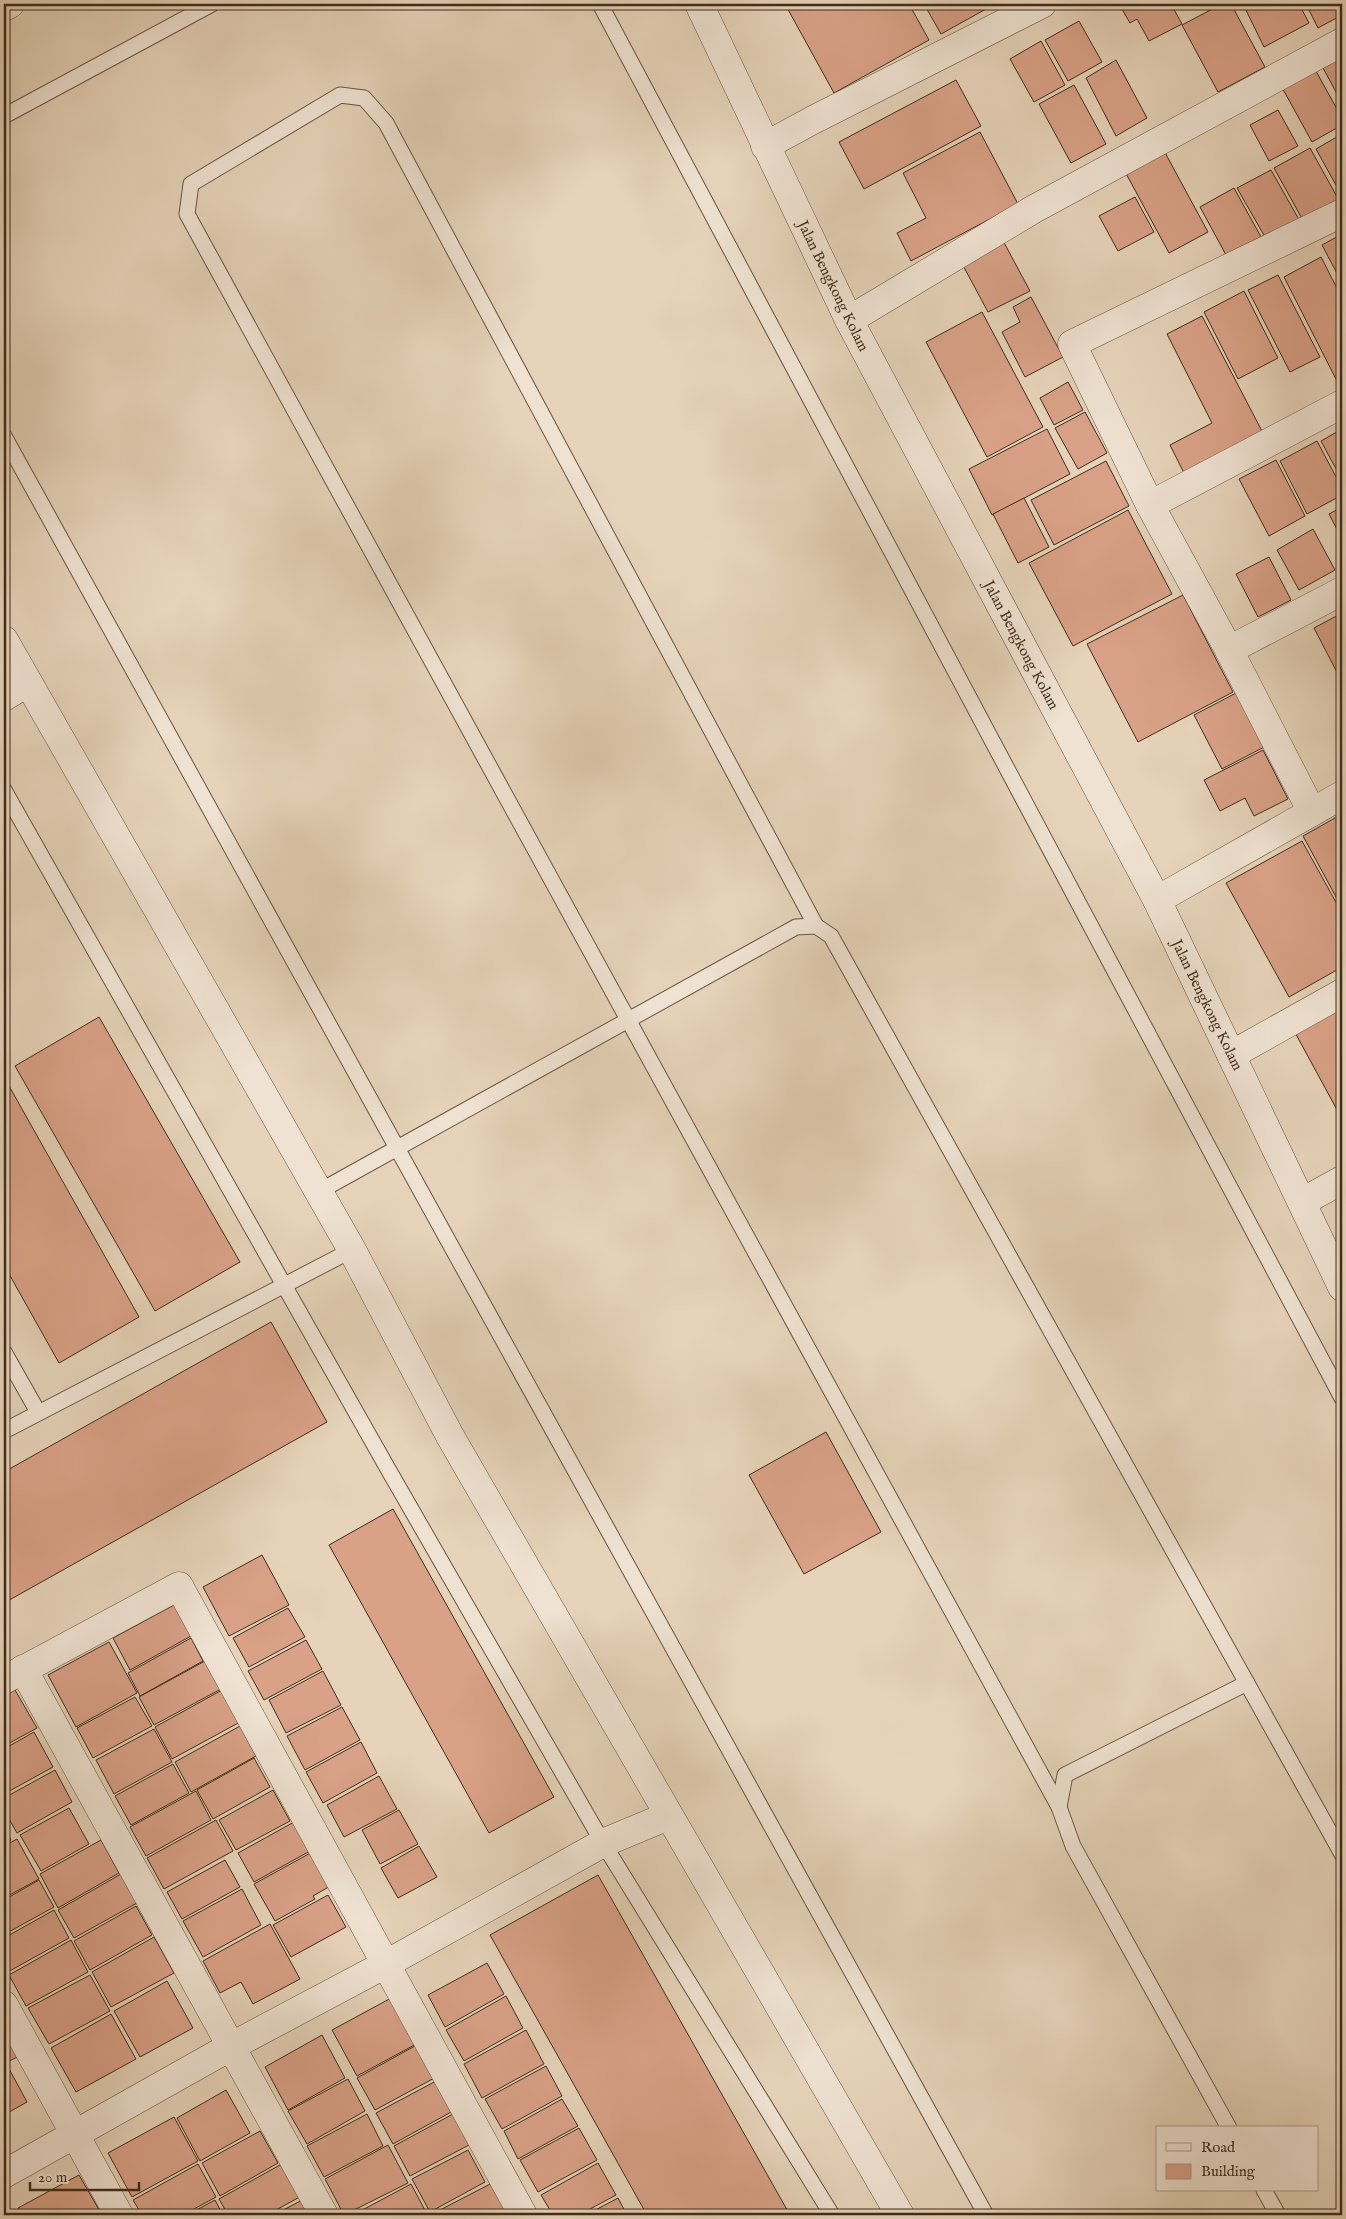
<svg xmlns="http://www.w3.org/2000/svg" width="1346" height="2219" viewBox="0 0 1346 2219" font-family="'IM FELL English',serif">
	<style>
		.building { fill: #d9a187; stroke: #412d1b }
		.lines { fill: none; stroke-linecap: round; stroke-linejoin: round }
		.service-casing { stroke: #6a5642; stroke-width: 17 }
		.minor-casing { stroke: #6a5642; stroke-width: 29 }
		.tertiary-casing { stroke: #6a5642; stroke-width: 29 }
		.service { stroke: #efe2d2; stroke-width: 15 }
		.minor { stroke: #efe2d2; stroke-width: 28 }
		.tertiary { stroke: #efe2d2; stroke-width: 28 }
		.labels { text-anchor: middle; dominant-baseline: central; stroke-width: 4; stroke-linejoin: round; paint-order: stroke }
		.street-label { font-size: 15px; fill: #412d1b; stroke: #efe2d2 }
	</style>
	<rect width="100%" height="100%" fill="#e6d3b9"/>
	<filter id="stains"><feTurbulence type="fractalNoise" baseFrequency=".004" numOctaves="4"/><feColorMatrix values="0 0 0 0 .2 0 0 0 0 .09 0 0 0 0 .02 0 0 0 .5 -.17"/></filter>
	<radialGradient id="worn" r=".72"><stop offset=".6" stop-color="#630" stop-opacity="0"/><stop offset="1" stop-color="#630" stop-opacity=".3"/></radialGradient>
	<!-- building -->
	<g class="building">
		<path d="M785,4H909L929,40L834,93Z"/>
		<path d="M924,4H995L941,34Z"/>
		<path d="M1119,4H1171L1182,24L1149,41L1137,19L1130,23Z"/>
		<path d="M1222,4H1231L1265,67L1218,92L1182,25Z"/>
		<path d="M1243,4H1299L1309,23L1264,47Z"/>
		<path d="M1306,4H1342V15L1318,28Z"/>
		<path d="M1079,21L1102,62L1068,81L1045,40Z"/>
		<path d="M1041,41L1065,85L1034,102L1010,59Z"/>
		<path d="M1342,57V103L1323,68Z"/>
		<path d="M1116,60L1147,118L1116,136L1086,78Z"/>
		<path d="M1312,64L1342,118V125L1312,142L1279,82Z"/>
		<path d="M956,80L981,126L864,189L839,142Z"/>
		<path d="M1074,85L1106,144L1071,163L1039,104Z"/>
		<path d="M1278,110L1298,146L1269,161L1250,125Z"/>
		<path d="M980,132L1018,204L911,261L897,233L926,218L903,173Z"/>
		<path d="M1342,134V196L1316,149Z"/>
		<path d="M1162,147L1208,232L1169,253L1123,168Z"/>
		<path d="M1310,148L1341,204L1305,224L1274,168Z"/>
		<path d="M1271,170L1302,225L1269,244L1237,188Z"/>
		<path d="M1234,188L1266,246L1232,266L1200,207Z"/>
		<path d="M1135,197L1154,232L1118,251L1099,216Z"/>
		<path d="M1342,234V283L1322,245Z"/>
		<path d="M1001,237L1030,291L988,312L959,258Z"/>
		<path d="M1321,257L1342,298V386L1340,387L1284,277Z"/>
		<path d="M1278,275L1320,357L1290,372L1248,290Z"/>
		<path d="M1244,291L1278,358L1238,379L1204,312Z"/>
		<path d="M1031,297L1063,357L1025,377L1002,332L1020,322L1013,307Z"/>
		<path d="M982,312L1043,427L987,457L926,342Z"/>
		<path d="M1202,316L1263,433L1184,473L1170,445L1212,423L1167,334Z"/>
		<path d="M1068,382L1083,410L1054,425L1040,398Z"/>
		<path d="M1085,412L1107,453L1078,469L1055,428Z"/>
		<path d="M1047,429L1070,474L992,515L969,469Z"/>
		<path d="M1342,429V480L1321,441Z"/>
		<path d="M1317,441L1342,488V495L1307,514L1280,461Z"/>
		<path d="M1276,460L1305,516L1269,536L1239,479Z"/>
		<path d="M1106,461L1129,506L1054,545L1031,500Z"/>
		<path d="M1024,498L1049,547L1018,563L993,514Z"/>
		<path d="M1342,507V539L1329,514Z"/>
		<path d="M1128,510L1172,594L1073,646L1029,563Z"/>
		<path d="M1313,529L1335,570L1299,590L1277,550Z"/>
		<path d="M1269,557L1291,600L1258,617L1236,574Z"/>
		<path d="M1183,595L1233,692L1138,742L1087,644Z"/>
		<path d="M1342,613V682L1314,628Z"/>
		<path d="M1238,692L1266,746L1222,769L1194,715Z"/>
		<path d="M1263,750L1288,799L1254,816L1245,798L1220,811L1204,780Z"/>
		<path d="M1342,814V908L1303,836Z"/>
		<path d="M1302,841L1342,913V967L1289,997L1226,883Z"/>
		<path d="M1342,1000V1119L1292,1027Z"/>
		<path d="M99,1017L240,1262L155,1311L15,1066Z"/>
		<path d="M4,1077L139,1317L59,1363L4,1265Z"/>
		<path d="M271,1322L327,1422L4,1603V1472Z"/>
		<path d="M826,1432L881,1532L804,1574L749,1475Z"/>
		<path d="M393,1509L554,1797L489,1833L329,1545Z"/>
		<path d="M262,1555L289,1605L229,1636L203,1587Z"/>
		<path d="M174,1605L191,1636L130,1670L113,1638Z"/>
		<path d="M288,1608L305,1637L249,1667L233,1638Z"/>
		<path d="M191,1638L203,1661L140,1696L128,1673Z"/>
		<path d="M306,1640L322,1669L264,1700L248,1671Z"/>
		<path d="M109,1642L137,1693L76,1727L48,1675Z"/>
		<path d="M205,1661L221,1689L154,1725L139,1697Z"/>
		<path d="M323,1671L341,1705L286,1733L269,1700Z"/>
		<path d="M15,1690L37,1728L4,1746V1696Z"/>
		<path d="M222,1690L240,1722L172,1759L155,1727Z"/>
		<path d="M135,1697L152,1726L93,1758L77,1728Z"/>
		<path d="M342,1707L360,1740L305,1770L287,1736Z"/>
		<path d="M240,1726L256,1756L191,1792L175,1762Z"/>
		<path d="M154,1729L172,1762L114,1794L96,1760Z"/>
		<path d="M34,1732L53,1767L4,1794V1749Z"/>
		<path d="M361,1742L377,1773L323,1803L306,1772Z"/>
		<path d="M254,1758L270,1787L213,1819L197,1790Z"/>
		<path d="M173,1764L189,1793L131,1825L115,1796Z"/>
		<path d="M55,1770L72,1802L17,1833L4,1810V1798Z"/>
		<path d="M379,1776L397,1809L344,1837L327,1805Z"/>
		<path d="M273,1790L290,1821L236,1850L219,1820Z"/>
		<path d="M196,1791L211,1820L146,1856L130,1827Z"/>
		<path d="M69,1808L89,1844L41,1871L20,1835Z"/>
		<path d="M399,1810L418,1844L380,1864L362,1830Z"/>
		<path d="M216,1820L233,1851L164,1889L147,1858Z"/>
		<path d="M294,1822L310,1851L254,1882L238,1853Z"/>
		<path d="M4,1826L11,1840L4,1844Z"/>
		<path d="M17,1839L39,1879L4,1898V1846Z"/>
		<path d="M101,1840L119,1873L58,1908L40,1874Z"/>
		<path d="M419,1846L437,1877L398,1898L381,1868Z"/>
		<path d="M314,1851L332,1885L313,1896L315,1899L275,1921L254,1884Z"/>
		<path d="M225,1860L240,1887L182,1919L167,1892Z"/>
		<path d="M121,1874L137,1903L74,1938L58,1910Z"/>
		<path d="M598,1875L790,2215H647L490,1935Z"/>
		<path d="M39,1880L54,1907L5,1934L4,1900Z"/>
		<path d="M242,1889L261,1925L203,1957L183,1921Z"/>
		<path d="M328,1895L346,1927L291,1957L273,1925Z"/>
		<path d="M136,1906L152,1935L90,1970L74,1941Z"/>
		<path d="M54,1910L69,1938L6,1973L4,1968V1938Z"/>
		<path d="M270,1924L300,1979L253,2004L241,1982L220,1993L203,1961Z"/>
		<path d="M154,1937L174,1973L111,2007L92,1972Z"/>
		<path d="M71,1940L88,1972L26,2006L9,1975Z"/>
		<path d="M487,1963L504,1994L445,2027L428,1995Z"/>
		<path d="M90,1975L110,2011L49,2044L28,2008Z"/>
		<path d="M167,1981L193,2028L140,2057L114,2011Z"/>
		<path d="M506,1996L523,2028L464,2061L446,2030Z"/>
		<path d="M393,1997L418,2043L357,2076L332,2030Z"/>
		<path d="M111,2014L136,2059L76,2092L51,2048Z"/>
		<path d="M526,2030L544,2064L482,2098L464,2064Z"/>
		<path d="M4,2033L17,2057L4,2064Z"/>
		<path d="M322,2035L345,2078L288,2110L265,2067Z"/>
		<path d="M422,2042L440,2075L375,2110L357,2078Z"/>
		<path d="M7,2065L27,2102L4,2115V2066Z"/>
		<path d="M546,2066L562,2096L502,2129L485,2099Z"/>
		<path d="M348,2079L365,2111L307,2144L288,2111Z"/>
		<path d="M436,2081L453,2111L393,2144L376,2113Z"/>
		<path d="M226,2090L250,2133L200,2161L177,2118Z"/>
		<path d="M562,2099L578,2126L518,2159L504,2131Z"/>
		<path d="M367,2114L383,2146L324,2177L307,2146Z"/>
		<path d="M453,2114L469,2145L410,2176L394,2146Z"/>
		<path d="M174,2117L198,2161L132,2197L108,2153Z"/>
		<path d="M579,2128L597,2160L538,2192L520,2160Z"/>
		<path d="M260,2131L278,2163L220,2196L202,2163Z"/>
		<path d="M388,2145L408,2183L344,2215L325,2179Z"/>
		<path d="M468,2150L485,2182L430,2212L412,2179Z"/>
		<path d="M287,2161L305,2194L267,2215H228L219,2199Z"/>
		<path d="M598,2163L616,2195L579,2215H553L541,2195Z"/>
		<path d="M198,2164L216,2197L183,2215H142L133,2200Z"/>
		<path d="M79,2175L102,2215H22L18,2208Z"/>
		<path d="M496,2181L511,2210L502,2215H440L438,2211Z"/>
		<path d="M411,2184L427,2214L424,2215H353Z"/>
		<path d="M306,2198L316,2215H274Z"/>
		<path d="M618,2198L627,2215H586Z"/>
		<path d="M215,2200L223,2215H187Z"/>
	</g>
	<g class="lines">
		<defs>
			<g id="service">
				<path d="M600,4L1342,1398"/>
				<path d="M4,116L212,4"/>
				<path d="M4,436L986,2215"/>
				<path d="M4,790L388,1469L603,1843L832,2215"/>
				<path d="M816,926L386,123L364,98L340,95L191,184L187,214L1059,1807L1073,1846L1229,2128"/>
				<path d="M318,1192L796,927L816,926L831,936L1342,1854"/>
				<path d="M4,1352L38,1412"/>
				<path d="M4,1431L352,1250"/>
				<path d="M1059,1807L1065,1775L1247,1683"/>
				<path d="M1264,2190L1278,2215"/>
			</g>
			<g id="minor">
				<path d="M765,146L813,120L1042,4"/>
				<path d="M849,320L1034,209L1342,42"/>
				<path d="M1150,505L1342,404"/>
				<path d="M1229,650L1342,591"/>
				<path d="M4,697L27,683"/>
				<path d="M1312,812L1229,650L1150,505L1072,344L1342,213"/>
				<path d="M1157,900L1342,795"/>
				<path d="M1231,1055L1342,993"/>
				<path d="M1302,1202L1342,1180"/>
				<path d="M23,1669L324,2215"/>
				<path d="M4,1680L179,1586L523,2215"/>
				<path d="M4,2005L119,2215"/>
				<path d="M4,2174L230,2047L386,1964L603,1843L668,1816"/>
			</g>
			<g id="tertiary">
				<path d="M699,4L849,320L1157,900L1342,1287"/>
				<path d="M4,7L10,4"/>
				<path d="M4,640L352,1250L450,1436L900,2215"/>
			</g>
		</defs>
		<!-- service casing -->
		<use href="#service" class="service-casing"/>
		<!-- minor casing -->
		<use href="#minor" class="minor-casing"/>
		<!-- tertiary casing -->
		<use href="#tertiary" class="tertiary-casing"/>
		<!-- service -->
		<use href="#service" class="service"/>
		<!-- minor -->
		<use href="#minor" class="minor"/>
		<!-- tertiary -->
		<use href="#tertiary" class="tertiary"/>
	</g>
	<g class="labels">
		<!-- street labels -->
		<g class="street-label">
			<text transform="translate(833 286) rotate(64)">Jalan Bengkong Kolam</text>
			<text transform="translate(1021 645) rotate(62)">Jalan Bengkong Kolam</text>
			<text transform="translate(1207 1005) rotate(64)">Jalan Bengkong Kolam</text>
		</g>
	</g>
	<!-- margin -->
	<rect width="1346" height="2219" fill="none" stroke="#e6d3b9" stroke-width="20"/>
	<rect x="5" y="5" width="1336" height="2209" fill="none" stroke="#412d1b" stroke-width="2.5"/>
	<rect x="10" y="10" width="1326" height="2199" fill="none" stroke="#412d1b"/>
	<!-- legend -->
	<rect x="1156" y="2126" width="162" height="65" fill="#efe2d2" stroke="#a99a89"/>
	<rect x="1166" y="2143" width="25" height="8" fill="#efe2d2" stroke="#a99a89"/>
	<text x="1201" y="2152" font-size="15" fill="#412d1b">Road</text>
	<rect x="1166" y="2164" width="25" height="15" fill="#d9a187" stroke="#a99a89"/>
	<text x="1201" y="2176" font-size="15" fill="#412d1b">Building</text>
	<!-- scale -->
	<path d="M30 2182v8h109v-8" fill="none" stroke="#412d1b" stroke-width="2.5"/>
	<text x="38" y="2182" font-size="15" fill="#412d1b" stroke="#efe2d2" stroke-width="4" paint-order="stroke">20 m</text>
	<rect width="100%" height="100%" filter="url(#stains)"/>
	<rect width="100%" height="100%" fill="url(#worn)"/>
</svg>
